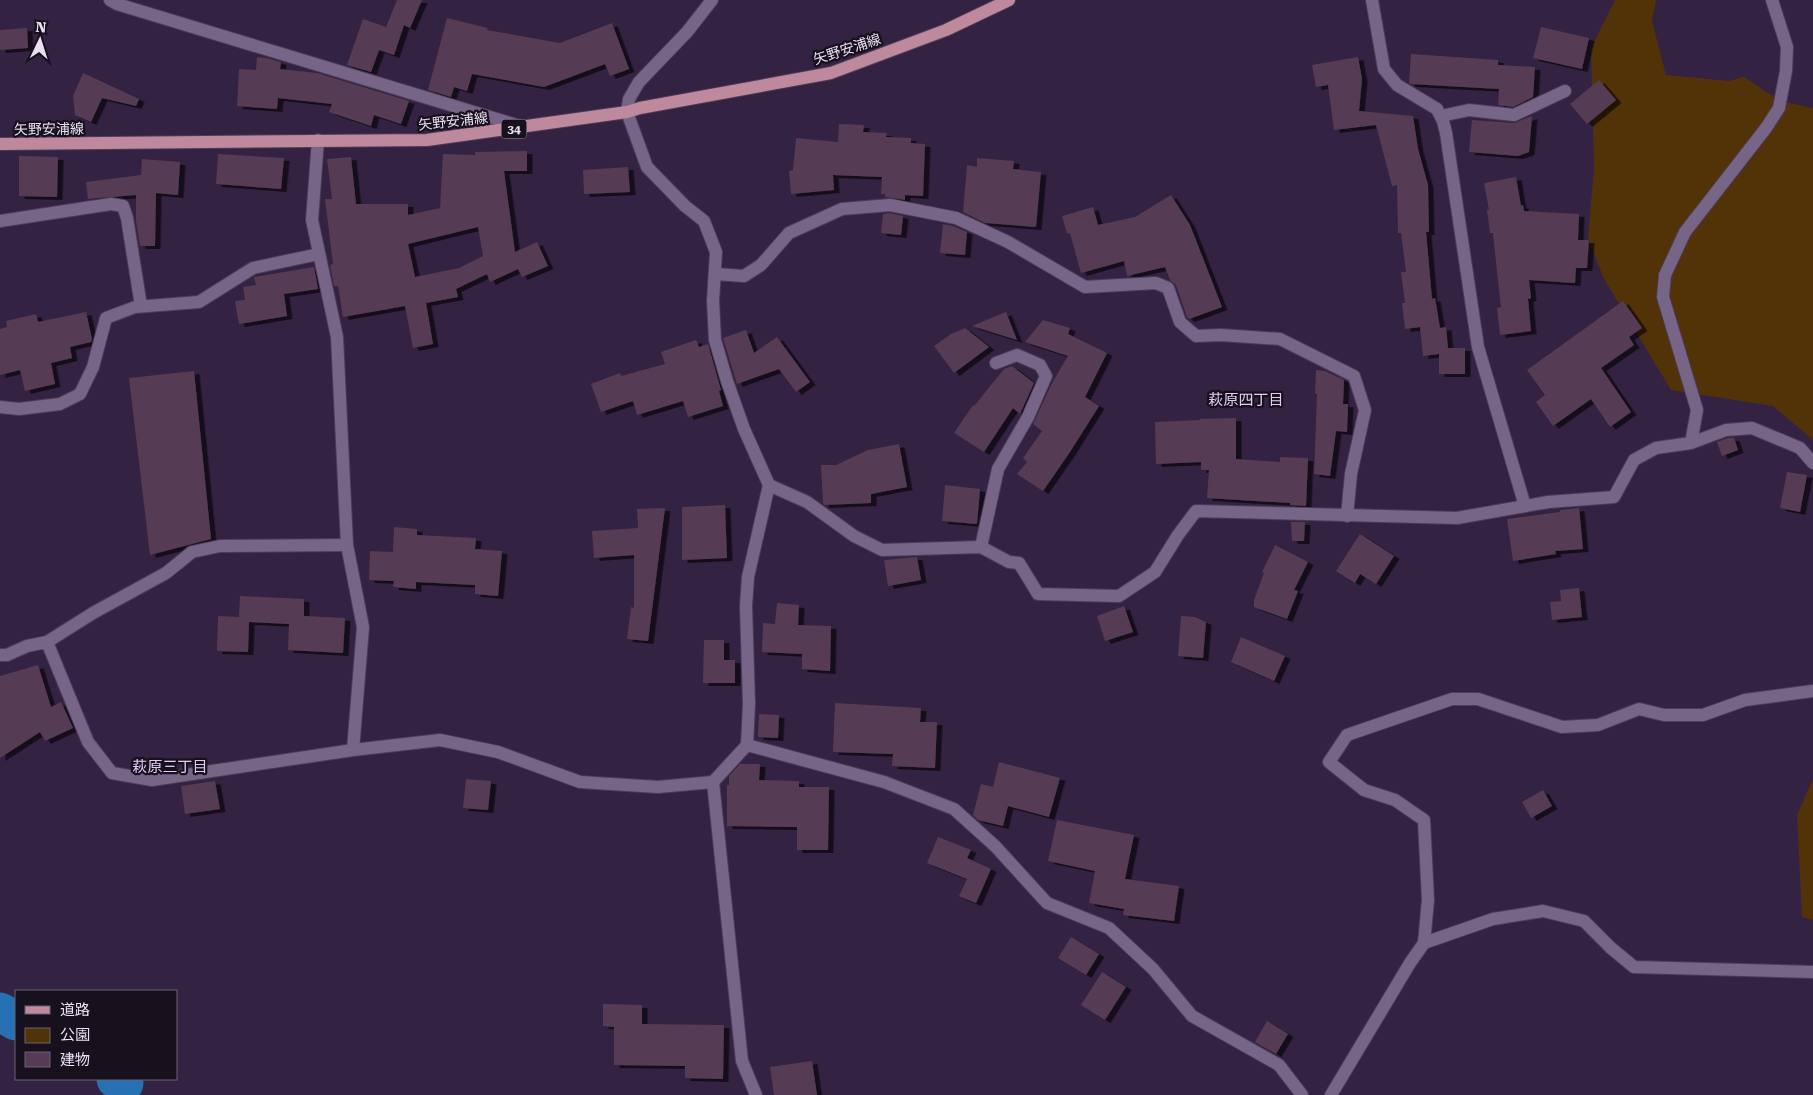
<svg xmlns="http://www.w3.org/2000/svg" width="1813" height="1095" viewBox="0 0 1813 1095" font-family="'Roboto Serif','Noto Sans JP',serif">
	<style>
		.green { fill: #523308 }
		.lines { fill: none; stroke-linecap: round; stroke-linejoin: round }
		.river { stroke: #2571b4; stroke-width: 39 }
		.building { fill: #573a55; fill-rule: evenodd; filter: url(#shadow) }
		.street-casing { stroke: #4d3d58; stroke-width: 14 }
		.primary-casing { stroke: #4d3d58; stroke-width: 14 }
		.street { stroke: #776587; stroke-width: 12 }
		.primary { stroke: #be889d; stroke-width: 12 }
		.labels { text-anchor: middle; dominant-baseline: central; stroke-width: 4.5; stroke-linejoin: round; paint-order: stroke }
		.shield { fill: #17101d; stroke: #aba2b4; stroke-width: 1 }
		.shield-label { font-size: 12px; font-weight: bold; fill: #eae0f4 }
		.street-label { font-size: 14px; fill: #eae0f4; stroke: #17101d }
		.neighbourhood-label { font-size: 15px; fill: #e0cbf3; stroke: #17101d }
	</style>
	<defs>
		<filter id="shadow"><feDropShadow dx="5.5" dy="3" stdDeviation="0" flood-color="#0009"/></filter>
	</defs>
	<rect width="100%" height="100%" fill="#332241"/>
	<!-- green -->
	<g class="green">
		<path d="M1615,0H1656L1652,21L1666,75L1729,81L1744,77L1780,101L1813,108V440L1773,406L1671,390L1603,277L1588,238L1594,168L1591,48Z"/>
		<path d="M1813,779V920L1802,917L1797,815Z"/>
	</g>
	<g class="lines">
		<!-- river -->
		<g class="river">
			<path d="M0,1012L16,1021"/>
			<path d="M116,1079L124,1083"/>
		</g>
	</g>
	<!-- building -->
	<g class="building">
		<path d="M397,0H422L410,28L404,25L394,55L379,50L371,72L347,65L363,19L386,27Z"/>
		<path d="M447,18L488,28L487,30L560,43L612,23L629,69L610,76L605,64L544,87L472,74L467,91L454,87L451,97L428,90Z"/>
		<path d="M1541,27L1589,38L1582,69L1533,58Z"/>
		<path d="M27,28L28,48L0,50V30Z"/>
		<path d="M1411,54L1498,60V65L1535,67L1533,97L1513,107L1498,105L1499,89L1411,84L1409,83Z"/>
		<path d="M257,57L266,58L281,62L280,69L317,73L409,101L401,124L374,115L371,126L329,112L332,104L278,98L277,109L237,106L239,69L256,70Z"/>
		<path d="M1358,57L1362,79L1359,111L1413,116L1418,149L1428,185L1429,232H1426L1432,299L1435,298L1440,328L1446,327L1448,348H1465V374H1439V354L1423,356L1420,327L1405,329L1402,303H1405L1401,272H1406L1401,233H1398L1397,185L1392,186L1376,125L1334,130L1328,85L1316,87L1312,65Z"/>
		<path d="M83,73L139,99L136,106L102,98L91,122L75,115L73,96Z"/>
		<path d="M1599,80L1616,100L1587,124L1570,104Z"/>
		<path d="M1532,116L1529,152L1518,156L1469,152L1472,120L1514,123Z"/>
		<path d="M839,124L864,125L863,132L887,133L886,137L911,138V143L925,144L923,196L905,195V200L885,197V194H881L882,177L833,175L834,190L791,194L789,171L793,170L796,138L838,142Z"/>
		<path d="M527,151V171H504L515,252L537,242L548,266L522,277L518,269L490,282L487,274L456,289L458,297L426,303L433,344L413,348L405,306L343,317L338,286H334L330,265L333,264L325,199H332L327,159L351,157L356,204H408V215L440,208L443,154L475,155V152ZM478,227L483,256L459,268L415,277L408,244Z"/>
		<path d="M218,154L284,158L281,189L216,184Z"/>
		<path d="M19,156L58,157L57,197L19,196Z"/>
		<path d="M977,158L1014,161L1013,169L1041,172L1036,227L985,223L963,212L967,165L977,167Z"/>
		<path d="M142,159L180,162L178,195L156,193L155,246H140L136,221V195L88,199L86,182L141,175Z"/>
		<path d="M628,167L630,192L584,194L583,170Z"/>
		<path d="M1516,177L1521,206L1523,205L1524,211L1579,214L1578,240H1589L1587,268H1576L1575,283L1529,280L1531,298L1528,299L1531,331L1500,335L1497,308L1501,307L1497,272L1493,233H1490L1487,210H1489L1484,183Z"/>
		<path d="M1171,195L1190,225L1222,307L1189,319L1187,317L1176,285L1170,280L1165,267L1127,276L1124,261L1081,273L1070,233L1067,234L1062,216L1093,207L1098,225L1135,217Z"/>
		<path d="M890,213L903,216L901,235L881,233L883,214Z"/>
		<path d="M943,224L953,226L967,232L965,255L940,253Z"/>
		<path d="M314,267L318,289L284,294L287,316L239,324L235,301L245,300L243,287L256,285L254,277Z"/>
		<path d="M1623,301L1642,328L1629,337L1634,345L1601,368L1631,412L1610,427L1591,399L1553,426L1536,402L1545,395L1527,370Z"/>
		<path d="M86,312L92,339L91,342L70,347L72,358L51,363L55,384L25,391L20,370L0,375V329L7,327L6,321L36,314L38,322Z"/>
		<path d="M1006,312L1017,340L972,326Z"/>
		<path d="M1043,320L1070,328L1068,334L1107,353L1085,397L1099,406L1070,452L1043,491L1017,474L1027,462L1023,458L1042,431L1033,424L1052,383L1068,356L1025,342Z"/>
		<path d="M965,328L989,347L954,373L934,346L951,334Z"/>
		<path d="M746,330L754,353L777,337L810,382L796,392L779,369L737,384L723,338Z"/>
		<path d="M696,340L699,347L708,344L721,390L719,391L723,406L688,417L683,401L637,415L633,401L601,412L591,384L620,373L621,376L665,364L661,352Z"/>
		<path d="M1012,366L1034,383L1020,414L1013,408L984,452L954,433L973,405L974,406L1004,369Z"/>
		<path d="M1316,370L1325,371L1344,380L1343,404H1348L1347,432L1336,431L1330,476L1314,474L1317,394H1315Z"/>
		<path d="M194,371L211,539L150,555L129,378Z"/>
		<path d="M1236,418V459L1280,462V457L1308,458L1306,506L1290,505V503L1207,498L1209,470H1201V462L1156,464L1155,422L1200,420V419Z"/>
		<path d="M1728,438H1734L1738,450L1722,456L1717,442Z"/>
		<path d="M899,444L907,487L871,494V503L824,505L823,503L821,465H836L868,450Z"/>
		<path d="M1787,472L1807,475L1800,512L1780,508Z"/>
		<path d="M945,485L980,489L977,524L942,521Z"/>
		<path d="M725,505L727,558L682,560V507Z"/>
		<path d="M665,508L648,641L627,639L631,607L634,608V555L594,558L592,531L638,528L637,509Z"/>
		<path d="M1579,508L1583,549L1555,551L1556,554L1513,561L1507,519L1560,512V510Z"/>
		<path d="M1291,522H1305L1304,541H1292Z"/>
		<path d="M394,527L417,529V535L476,538L475,549L502,551L498,596L475,594V585L416,582V589L393,587L394,581L369,580L370,551L393,552Z"/>
		<path d="M1360,534L1394,556L1376,584L1360,574L1355,583L1336,571Z"/>
		<path d="M1275,545L1308,562L1294,590L1298,591L1287,619L1254,607V600L1264,573L1262,572Z"/>
		<path d="M917,557L921,580L888,586L884,560Z"/>
		<path d="M1579,588L1582,617L1552,620L1550,602L1561,601L1560,590Z"/>
		<path d="M240,596L304,599V616L345,618L343,653L288,650L289,624L249,622L248,652L217,651L218,616L239,617Z"/>
		<path d="M777,603L799,605L798,625L831,626L830,671L802,669V654L762,652L763,623L775,624Z"/>
		<path d="M1124,606L1133,632L1105,641L1097,616Z"/>
		<path d="M1181,616L1195,617L1206,622L1203,658L1178,656Z"/>
		<path d="M1241,637L1285,656L1274,681L1231,662Z"/>
		<path d="M704,640H724V660H735V683H703Z"/>
		<path d="M38,665L51,707L61,702L73,728L45,741L40,732L0,758V676Z"/>
		<path d="M835,703L921,708L920,722H937L935,768L892,766L893,754L833,752Z"/>
		<path d="M759,714L779,715L778,738L758,737Z"/>
		<path d="M999,762L1060,778L1049,817L1008,806L1003,826L978,820L973,815L981,784L993,787Z"/>
		<path d="M740,764H760L759,780L799,781V787H829L828,850H797V827L727,826V785H729V776Z"/>
		<path d="M466,779L491,781L488,810L463,808Z"/>
		<path d="M215,781L220,809L185,814L181,786Z"/>
		<path d="M1543,790L1552,806L1531,818L1522,802Z"/>
		<path d="M1057,820L1134,835L1125,879L1179,886L1174,921L1123,915L1124,909L1089,903L1095,871L1048,861Z"/>
		<path d="M938,837L971,850L967,858L991,869L976,903L959,896L967,879L927,863Z"/>
		<path d="M1071,937L1099,954L1086,975L1058,958Z"/>
		<path d="M1102,972L1126,987L1105,1020L1081,1005Z"/>
		<path d="M603,1004L642,1005V1024L724,1025L723,1079L685,1078V1066L614,1065V1027L603,1026Z"/>
		<path d="M1267,1021L1288,1034L1276,1054L1255,1042Z"/>
		<path d="M812,1061L817,1095H774L770,1067Z"/>
	</g>
	<g class="lines">
		<defs>
			<g id="street">
				<path d="M110,0L117,4L523,127"/>
				<path d="M1372,0L1384,69L1397,85L1437,109L1443,121L1446,133L1478,347L1525,506"/>
				<path d="M1441,116L1469,110L1514,115L1565,91"/>
				<path d="M318,140L312,220L337,337L347,545L363,627L353,750"/>
				<path d="M0,221L111,204L123,206L127,218L141,306"/>
				<path d="M715,274L744,276L761,265L789,233L842,209L890,205L956,218L1008,242L1085,287L1156,283L1168,288L1180,322L1196,336L1221,335L1280,339L1354,376L1365,410L1351,474L1347,516"/>
				<path d="M0,407L19,409L60,404L80,394L93,367L106,318L135,307L199,302L253,268L319,254"/>
				<path d="M1691,443L1726,430L1752,428L1800,448L1813,463"/>
				<path d="M769,485L807,502L854,536L882,550L981,547L1009,562L1019,563L1038,594L1119,596L1155,572L1178,535L1196,511L1457,518L1548,502L1614,497L1634,460L1656,448L1691,443L1697,410L1663,297L1665,275L1685,232L1766,128L1779,108L1786,71L1787,47L1772,0"/>
				<path d="M981,547L998,469L1028,417L1046,376L1040,365L1017,355L996,363"/>
				<path d="M47,642L88,742L112,773L152,780L353,750L440,740L498,752L580,782L658,787L713,782L747,745L749,704L746,606L748,577L769,485L744,429L727,381L715,340L713,301L716,252L704,221L685,206L647,167L627,112L629,99L639,82L687,32L712,0"/>
				<path d="M0,655H7L27,646L47,642L93,613L166,573L192,552L220,546L347,545"/>
				<path d="M747,745L884,782L954,809L995,846L1047,903L1109,928L1153,969L1192,1016L1279,1065L1302,1095"/>
				<path d="M713,782L742,1061L756,1095"/>
				<path d="M1424,943L1493,919L1543,911L1584,921L1611,948L1634,967L1813,972"/>
				<path d="M1331,1095L1410,963L1424,943L1428,900L1424,820L1395,800L1364,790L1329,762L1347,735L1452,699H1478L1562,727L1598,725L1639,709L1664,715H1703L1745,700L1813,691"/>
			</g>
			<path id="primary" d="M0,144L427,140L627,112L640,108L831,73L946,30L1009,0"/>
		</defs>
		<!-- street casing -->
		<use href="#street" class="street-casing"/>
		<!-- primary casing -->
		<use href="#primary" class="primary-casing"/>
		<!-- street -->
		<use href="#street" class="street"/>
		<!-- primary -->
		<use href="#primary" class="primary"/>
	</g>
	<g class="labels">
		<!-- shield labels -->
		<rect class="shield" x="501.5" y="119.5" width="25" height="19" rx="4"/>
		<g class="shield-label">
			<text x="514" y="129">34</text>
		</g>
		<!-- street labels -->
		<g class="street-label">
			<text transform="translate(847 49) rotate(-18)">矢野安浦線</text>
			<text transform="translate(453 121) rotate(-6)">矢野安浦線</text>
			<text transform="translate(49 129) rotate(-1)">矢野安浦線</text>
		</g>
		<!-- neighbourhood labels -->
		<g class="neighbourhood-label">
			<text x="1246" y="400">萩原四丁目</text>
			<text x="170" y="767">萩原三丁目</text>
		</g>
	</g>
	<!-- legend -->
	<rect x="15" y="990" width="162" height="90" fill="#17101d" stroke="#6b6373"/>
	<rect x="25" y="1006" width="25" height="8" fill="#be889d" stroke="#6b6373"/>
	<text x="60" y="1015" font-size="15" fill="#eae0f4">道路</text>
	<rect x="25" y="1028" width="25" height="15" fill="#523308" stroke="#6b6373"/>
	<text x="60" y="1040" font-size="15" fill="#eae0f4">公園</text>
	<rect x="25" y="1052" width="25" height="15" fill="#573a55" stroke="#6b6373"/>
	<text x="60" y="1065" font-size="15" fill="#eae0f4">建物</text>
	<!-- north arrow -->
	<g transform="translate(40 40) rotate(4)" stroke="#17101d" stroke-width="4" paint-order="stroke">
	<path d="M0-4L9 19L0 12L-9 19Z" fill="#eae0f4"/>
	<text y="-8" font-size="14" font-weight="bold" text-anchor="middle" fill="#eae0f4">N</text>
	</g>
</svg>
